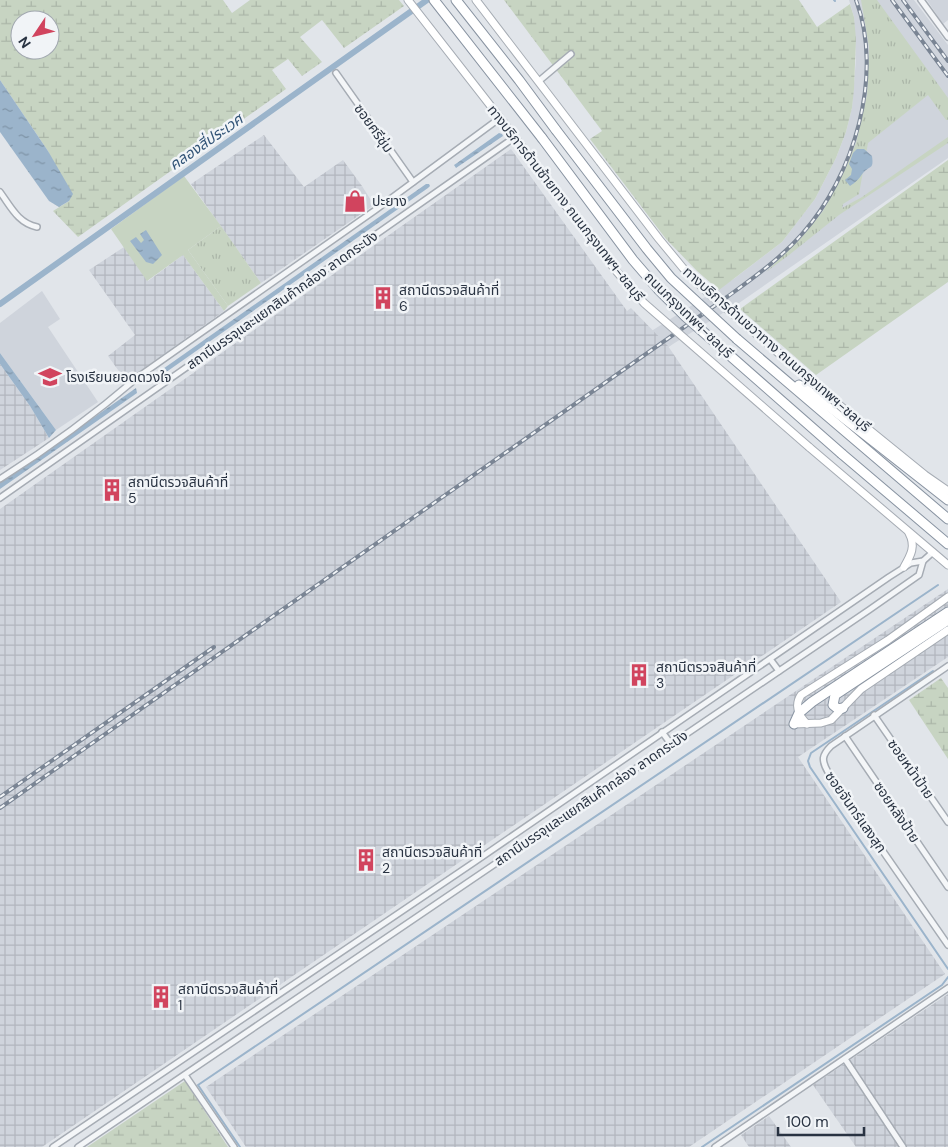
<svg xmlns="http://www.w3.org/2000/svg" width="948" height="1147" viewBox="0 0 948 1147" font-family="'DM Sans','Noto Sans Thai',sans-serif">
	<style>
		.built { fill: #cfd4dc }
		.industrial { fill: url(#industrial-grid) }
		.grass { fill: url(#grass-tufts) }
		.wetland { fill: url(#wetland-marsh); fill-rule: evenodd }
		.garden { fill: #c7d4c2 }
		.water { fill: url(#water-ripples) }
		.lines { fill: none; stroke-linecap: round; stroke-linejoin: round }
		.stream { stroke: #9bb4cb; stroke-width: 2 }
		.canal { stroke: #9bb4cb; stroke-width: 6 }
		.street-casing { stroke: #a6acb4; stroke-width: 8 }
		.secondary-casing { stroke: #a6acb4; stroke-width: 9 }
		.highway-casing { stroke: #8893a1; stroke-width: 11 }
		.street { stroke: #f4f6f8; stroke-width: 5 }
		.secondary { stroke: #fff; stroke-width: 7 }
		.highway { stroke: #fff; stroke-width: 9 }
		.rail-casing { stroke: #7a8594; stroke-width: 4 }
		.rail { stroke: #f1f4f7; stroke-width: 2; stroke-dasharray: 5.5; stroke-linecap: butt }
		.secondary-bridge-casing { stroke: #a6acb4; stroke-width: 9; stroke-linecap: butt }
		.highway-bridge-casing { stroke: #8893a1; stroke-width: 11; stroke-linecap: butt }
		.secondary-bridge { stroke: #fff; stroke-width: 7 }
		.highway-bridge { stroke: #fff; stroke-width: 9 }
		.labels { text-anchor: middle; dominant-baseline: central; stroke-width: 5; stroke-linejoin: round; paint-order: stroke }
		.street-label { font-size: 14px; fill: #293342; stroke: #f1f4f7 }
		.poi-label { font-size: 14px; fill: #293342; stroke: #f1f4f7; text-anchor: start }
		.water-label { font-size: 15px; font-style: italic; fill: #325477; stroke: #f1f4f7 }
	</style>
	<defs>
		<pattern id="industrial-grid" width="8" height="8" patternUnits="userSpaceOnUse" patternTransform="scale(1.25)"><rect width="8" height="8" fill="#cfd4dc"/><path d="M0 4h8M4 0v8" fill="none" stroke="#b2b6be"/></pattern>
		<pattern id="grass-tufts" width="24" height="20" patternUnits="userSpaceOnUse" patternTransform="scale(1.25)"><rect width="24" height="20" fill="#c7d4c2"/><path d="M3 7l-1-3M5 7V3M7 7l1-3M15 17l-1-3M17 17v-4M19 17l1-3" fill="none" stroke="#abb6a8"/></pattern>
		<pattern id="wetland-marsh" width="20" height="14" patternUnits="userSpaceOnUse" patternTransform="scale(1.25)"><rect width="20" height="14" fill="#c7d4c2"/><path d="M1 5h8M5 5V1M11 12h8M15 12V8" fill="none" stroke="#abb6a8"/></pattern>
		<pattern id="water-ripples" width="26" height="14" patternUnits="userSpaceOnUse" patternTransform="scale(1.25)"><rect width="26" height="14" fill="#9bb4cb"/><path d="M2 4q2-2 4 0t4 0M15 11q2-2 4 0t4 0" fill="none" stroke="#7e93a6"/></pattern>
	</defs>
	<rect width="100%" height="100%" fill="#e1e5ea"/>
	<!-- built -->
	<g class="built">
		<path d="M849,0H914L948,45V158L739,303L673,344L0,816V789L653,330L735,278L782,242L815,199L836,158L846,132L852,108L856,59L854,17Z"/>
		<path d="M927,0H948V20L943,24Z"/>
		<path d="M362,186L374,205L361,214L348,196Z"/>
		<path d="M42,291L60,319L48,327L98,402L56,430L0,353V323Z"/>
	</g>
	<!-- industrial -->
	<g class="industrial">
		<path d="M264,135L304,187L343,160L362,186L348,196L361,214L261,283L191,184Z"/>
		<path d="M511,149L627,311L631,308L668,346L841,602L42,1147H0V509Z"/>
		<path d="M124,247L148,281L183,255L224,311L126,381L108,356L135,335L89,270Z"/>
		<path d="M0,364L30,406L49,438L0,470Z"/>
		<path d="M948,589V657L798,757L945,974L689,1147H246L206,1087Z"/>
		<path d="M948,994V1147H856L813,1085Z"/>
		<path d="M769,1116L791,1147H749L741,1135Z"/>
	</g>
	<!-- grass -->
	<g class="grass">
		<path d="M861,0H877L948,98V120H946L928,95L868,143L859,194L843,204L842,208L862,197L948,137V143L839,215L789,255L766,272L802,237L823,211L843,174L856,143L867,95L869,47Z"/>
		<path d="M221,226L261,283L228,306L188,250Z"/>
	</g>
	<!-- wetland -->
	<g class="wetland">
		<path d="M0,0H223L232,13L250,0H399L404,6L344,48L322,20L300,37L322,62L302,76L288,59L272,70L286,89L78,237L53,211L69,201L48,151L0,80ZM20,20H50V50H20Z"/>
		<path d="M504,0H799L817,27L850,4L854,17L856,39L854,89L852,108L846,132L836,158L815,199L782,242L719,290L697,271L666,239L590,139L602,131Z"/>
		<path d="M948,160V282L816,375L740,309Z"/>
		<path d="M941,678L948,688V759L909,700Z"/>
		<path d="M185,1081L228,1147H87Z"/>
	</g>
	<!-- garden -->
	<path class="garden" d="M184,176L221,226L188,250L228,306L224,311L183,255L147,281L111,229Z"/>
	<!-- water -->
	<g class="water">
		<path d="M0,80L48,151L73,194L69,201L59,207L49,201L0,132Z"/>
		<path d="M499,133L502,134L503,136L500,138L456,168L454,165L457,163Z"/>
		<path d="M857,149H864L872,156C874,170 870,165 863,173C859,179 856,182 850,186L845,180L851,175L852,169L849,164L853,153Z"/>
		<path d="M426,184H429L430,186L428,188L162,375L160,371Z"/>
		<path d="M146,230L162,255L153,264L146,262L130,241L136,237L141,243L144,240L140,234Z"/>
		<path d="M0,353L56,430L49,438L30,406L0,364Z"/>
		<path d="M136,388L137,393L0,489V483Z"/>
	</g>
	<g class="lines">
		<!-- stream -->
		<g class="stream">
			<path d="M834,0L835,1"/>
			<path d="M933,671L811,753L808,761L810,767L948,969"/>
			<path d="M240,1147L198,1085L938,585"/>
			<path d="M702,1147L942,985L948,977"/>
		</g>
		<!-- canal -->
		<path class="canal" d="M0,304L427,0"/>
		<defs>
			<g id="street">
				<path d="M921,0L948,37"/>
				<path d="M336,73L413,182"/>
				<path d="M539,81L571,54"/>
				<path d="M0,192C11,207 18,223 37,227"/>
				<path d="M0,479C49,448 95,414 138,377L374,211L500,118"/>
				<path d="M0,498L515,137"/>
				<path d="M770,659L779,671"/>
				<path d="M948,666L831,746C822,755 821,760 828,772L948,945"/>
				<path d="M874,715L948,822"/>
				<path d="M662,732L671,744"/>
				<path d="M845,736L948,887"/>
				<path d="M845,1059L903,1147"/>
				<path d="M185,1075L234,1147"/>
				<path d="M53,1147L473,863L889,577L911,563L923,561L933,552"/>
				<path d="M78,1147L869,610L919,575L923,561"/>
				<path d="M715,1147L948,988"/>
			</g>
			<g id="secondary">
				<path d="M408,0L515,137L556,193"/>
				<path d="M476,0L600,162"/>
				<path d="M851,415L925,475L948,491"/>
				<path d="M809,447L948,565"/>
				<path d="M904,567C911,555 916,546 909,533"/>
				<path d="M794,724L821,723L831,720L861,689L948,630"/>
				<path d="M807,724C798,715 794,706 801,695L888,640L948,597"/>
			</g>
			<g id="highway">
				<path d="M434,0L542,138"/>
				<path d="M456,0L519,80L556,130"/>
				<path d="M737,339L948,519"/>
				<path d="M799,385L813,394L948,500"/>
				<path d="M842,454L948,544"/>
				<path d="M843,708L838,709L833,705L835,695L948,620"/>
				<path d="M794,724L799,713L812,702L948,612"/>
			</g>
		</defs>
		<!-- street casing -->
		<use href="#street" class="street-casing"/>
		<!-- secondary casing -->
		<use href="#secondary" class="secondary-casing"/>
		<!-- highway casing -->
		<use href="#highway" class="highway-casing"/>
		<!-- street -->
		<use href="#street" class="street"/>
		<!-- secondary -->
		<use href="#secondary" class="secondary"/>
		<!-- highway -->
		<use href="#highway" class="highway"/>
		<defs>
			<g id="rail">
				<path d="M892,0L948,76"/>
				<path d="M903,0L948,61"/>
				<path d="M0,797L214,647"/>
				<path d="M0,808L727,297C753,278 780,259 802,234C854,176 884,75 856,0"/>
			</g>
		</defs>
		<!-- rail casing -->
		<use href="#rail" class="rail-casing"/>
		<!-- rail -->
		<use href="#rail" class="rail"/>
		<defs>
			<g id="secondary-bridge">
				<path d="M600,162L659,239L683,268L707,292L851,415"/>
				<path d="M556,193L617,272L644,303L809,447"/>
			</g>
			<g id="highway-bridge">
				<path d="M556,130L647,249L671,278L737,339"/>
				<path d="M542,138L633,260L658,289L685,316L842,454"/>
			</g>
		</defs>
		<!-- secondary-bridge casing -->
		<use href="#secondary-bridge" class="secondary-bridge-casing"/>
		<!-- highway-bridge casing -->
		<use href="#highway-bridge" class="highway-bridge-casing"/>
		<!-- secondary-bridge -->
		<use href="#secondary-bridge" class="secondary-bridge"/>
		<!-- highway-bridge -->
		<use href="#highway-bridge" class="highway-bridge"/>
	</g>
	<!-- icons -->
	<defs>
		<symbol id="shop-bare" viewBox="-9 -9 18 18"><path d="M-5-2.5h2.3a2.7 3.5 0 0 1 5.4 0H5L5.5 6h-11ZM-1.5-2.5h3a1.5 2.3 0 0 0-3 0Z" fill="#d1445e" stroke="#f1f4f7" stroke-width="2.5" paint-order="stroke"/></symbol>
		<symbol id="building-bare" viewBox="-9 -9 18 18"><path d="M-4-6H4V6H1V3H-1V6H-4ZM-2.5-4.3h1.7v1.8h-1.7ZM.8-4.3h1.7v1.8H.8ZM-2.5-1h1.7V.8h-1.7ZM.8-1h1.7V.8H.8Z" fill="#d1445e" stroke="#f1f4f7" stroke-width="2.5" paint-order="stroke"/></symbol>
		<symbol id="school-bare" viewBox="-9 -9 18 18"><path d="M0-5L7-2L0 1L-7-2ZM-4 1L0 2.5L4 1V4Q0 6-4 4Z" fill="#d1445e" stroke="#f1f4f7" stroke-width="2.5" paint-order="stroke"/></symbol>
	</defs>
	<g fill-rule="evenodd">
		<use href="#shop-bare" x="339" y="185" width="32" height="32"/>
		<use href="#building-bare" x="367" y="282" width="32" height="32"/>
		<use href="#school-bare" x="34" y="361" width="32" height="32"/>
		<use href="#building-bare" x="96" y="474" width="32" height="32"/>
		<use href="#building-bare" x="623" y="659" width="32" height="32"/>
		<use href="#building-bare" x="350" y="844" width="32" height="32"/>
		<use href="#building-bare" x="145" y="981" width="32" height="32"/>
	</g>
	<g class="labels">
		<!-- street labels -->
		<g class="street-label">
			<text transform="translate(374 128) rotate(54)">ซอยศรีชุ่ม</text>
			<text transform="translate(566 203) rotate(52)">ทางบริการด้านซ้ายทาง ถนนกรุงเทพฯ-ชลบุรี</text>
			<text transform="translate(282 300) rotate(-35)">สถานีบรรจุและแยกสินค้ากล่อง ลาดกระบัง</text>
			<text transform="translate(689 315) rotate(44)">ถนนกรุงเทพฯ-ชลบุรี</text>
			<text transform="translate(777 349) rotate(41)">ทางบริการด้านขวาทาง ถนนกรุงเทพฯ-ชลบุรี</text>
			<text transform="translate(911 769) rotate(55)">ซอยหน้าป้าย</text>
			<text transform="translate(591 798) rotate(-34)">สถานีบรรจุและแยกสินค้ากล่อง ลาดกระบัง</text>
			<text transform="translate(856 812) rotate(55)">ซอยจันทร์แสงสุก</text>
			<text transform="translate(897 812) rotate(56)">ซอยหลังป้าย</text>
		</g>
		<!-- poi labels -->
		<g class="poi-label">
			<text x="372" y="201">ปะยาง</text>
			<text x="399" y="290">สถานีตรวจสินค้าที่<tspan x="399" dy="16">6</tspan></text>
			<text x="66" y="377">โรงเรียนยอดดวงใจ</text>
			<text x="128" y="482">สถานีตรวจสินค้าที่<tspan x="128" dy="16">5</tspan></text>
			<text x="656" y="667">สถานีตรวจสินค้าที่<tspan x="656" dy="16">3</tspan></text>
			<text x="382" y="852">สถานีตรวจสินค้าที่<tspan x="382" dy="16">2</tspan></text>
			<text x="178" y="989">สถานีตรวจสินค้าที่<tspan x="178" dy="16">1</tspan></text>
		</g>
		<!-- water labels -->
		<g class="water-label">
			<text transform="translate(206 142) rotate(-35)">คลองสี่ประเวศ</text>
		</g>
	</g>
	<!-- north arrow -->
	<g transform="translate(35 35) rotate(235)"><circle r="24" fill="#f1f4f7" stroke="#a1a7af"/>
	<path d="M0-4L9 19L0 12L-9 19Z" fill="#d1445e"/>
	<text y="-8" font-size="14" font-weight="bold" text-anchor="middle" fill="#293342">N</text>
	</g>
	<!-- scale -->
	<path d="M778 1127v8h86v-8" fill="none" stroke="#293342" stroke-width="2.5"/>
	<text x="786" y="1127" font-size="15" fill="#293342" stroke="#f1f4f7" stroke-width="4" paint-order="stroke">100 m</text>
</svg>
